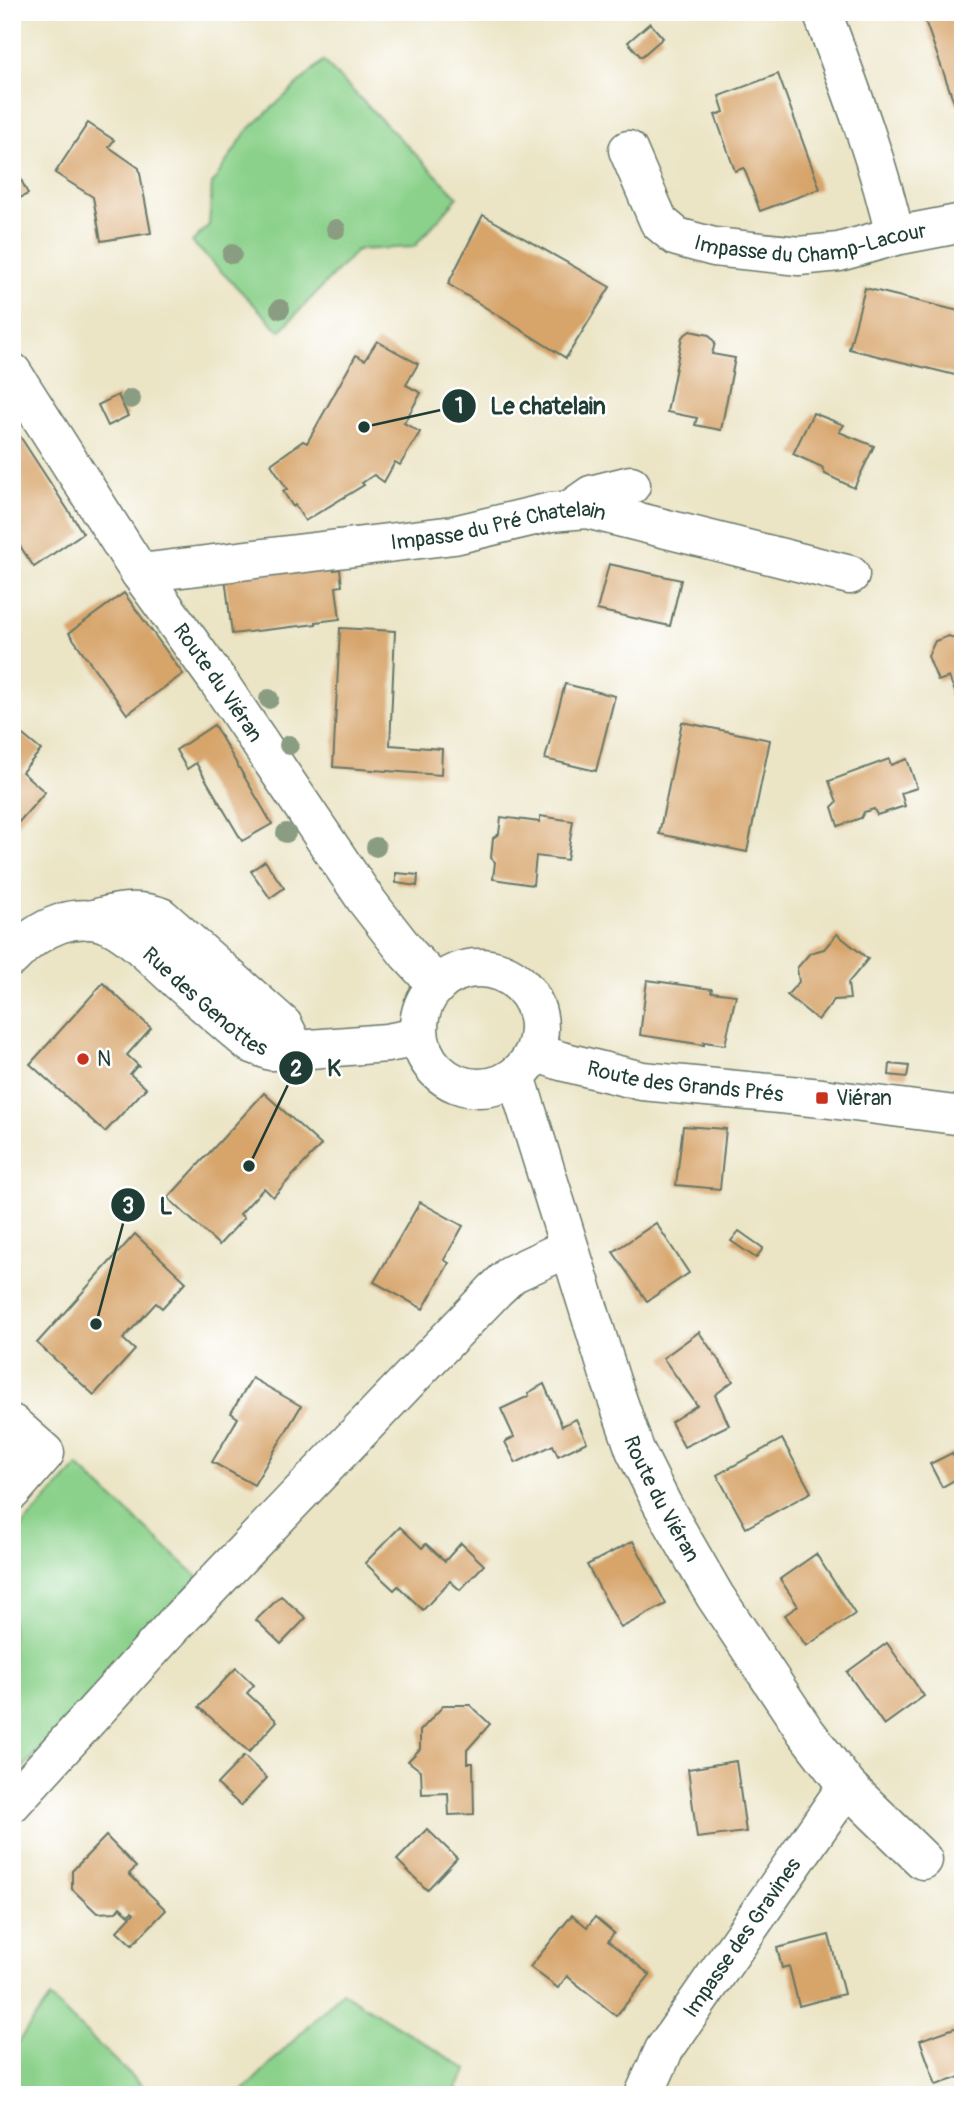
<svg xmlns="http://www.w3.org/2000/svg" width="975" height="2107" viewBox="0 0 975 2107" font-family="Pangolin,sans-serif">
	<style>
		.green { fill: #8bd18b; stroke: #558760; stroke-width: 2 }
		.building { fill: #d7a46a }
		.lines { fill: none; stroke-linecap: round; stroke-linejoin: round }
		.minor-casing { stroke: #667767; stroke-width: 41 }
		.minor { stroke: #fff; stroke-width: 38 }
		.tree { fill: #8a9c81 }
		.poi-dot { fill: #c8321e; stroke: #fff; stroke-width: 2.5 }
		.labels { text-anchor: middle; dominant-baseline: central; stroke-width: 5; stroke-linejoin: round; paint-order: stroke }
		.street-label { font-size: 21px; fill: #1f3d34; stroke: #fff }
		.poi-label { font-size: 21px; fill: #1f3d34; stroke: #fff; text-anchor: start }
		.leader { fill: none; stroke: #1f3d34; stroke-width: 2.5 }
		.callout-dot { fill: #1f3d34; stroke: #fff; stroke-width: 2.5 }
		.mark-label { font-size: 21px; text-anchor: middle; font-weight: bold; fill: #fff }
		.callout-label { font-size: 23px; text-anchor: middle; font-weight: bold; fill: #1f3d34; stroke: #fff; stroke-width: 5; stroke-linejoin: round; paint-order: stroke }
	</style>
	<rect width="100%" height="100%" fill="#fff"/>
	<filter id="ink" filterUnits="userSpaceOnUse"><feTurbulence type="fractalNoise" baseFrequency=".0143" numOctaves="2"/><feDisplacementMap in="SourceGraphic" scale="14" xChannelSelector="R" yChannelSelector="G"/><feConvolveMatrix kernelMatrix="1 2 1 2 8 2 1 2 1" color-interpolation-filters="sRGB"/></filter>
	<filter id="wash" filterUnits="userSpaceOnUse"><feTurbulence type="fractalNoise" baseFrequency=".00686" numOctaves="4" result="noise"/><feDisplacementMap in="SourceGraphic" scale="28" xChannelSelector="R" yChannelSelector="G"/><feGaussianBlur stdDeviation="1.57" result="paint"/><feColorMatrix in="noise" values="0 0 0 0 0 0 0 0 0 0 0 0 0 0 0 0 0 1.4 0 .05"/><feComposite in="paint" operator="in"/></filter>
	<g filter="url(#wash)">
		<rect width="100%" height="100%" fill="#ebe4c5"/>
		<!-- green -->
		<g class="green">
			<path d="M323,61L458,197L414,247L357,250L280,331L192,242L209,225L212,184L246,132Z"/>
			<path d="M78,1466L198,1577L12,1780V1537Z"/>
			<path d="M342,1992L468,2070L452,2095H239Z"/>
			<path d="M50,1998L151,2095H12V2050Z"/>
		</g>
		<g id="blocks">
			<!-- building -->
			<g class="building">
				<path d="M922,12H963V103L955,105Z"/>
				<path d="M650,23L663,38L641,57L628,42Z"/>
				<path d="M778,74L820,189L760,211L744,168L735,171L715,115L724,112L719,96Z"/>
				<path d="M88,123L114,140L109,147L139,168L151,233L101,241L93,197L55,173Z"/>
				<path d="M12,161L28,194L12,202Z"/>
				<path d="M483,215L610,287L566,358L448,284Z"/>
				<path d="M865,288L963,312V377L849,349Z"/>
				<path d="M690,331L709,335L715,343L712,354L735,358L721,430L695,425L697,418L667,412L682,337Z"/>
				<path d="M377,341L418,364L406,385L421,393L404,423L420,432L400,465L395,462L384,482L374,475L362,483L364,485L305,521L295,505L293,507L283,491L287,489L271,464L303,441L307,443L356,355L365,360Z"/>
				<path d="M118,395L128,416L108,426L98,405Z"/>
				<path d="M813,413L844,425L839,432L874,446L854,488L825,474L822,467L793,454Z"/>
				<path d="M12,424L83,533L34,567L12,534Z"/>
				<path d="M609,564L681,580L670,626L597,610Z"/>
				<path d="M334,566V570L340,569L342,586L336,587L340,619L316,622V624L232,634L225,577Z"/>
				<path d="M124,593L183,674L127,714L69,633Z"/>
				<path d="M340,628L395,631L390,745L442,749L441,775L333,767Z"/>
				<path d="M949,636L963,644V712L949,677L938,681L928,656L935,641Z"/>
				<path d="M565,684L615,696L596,771L545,759Z"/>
				<path d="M682,722L770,740L747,852L659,834Z"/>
				<path d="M214,725L272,824L242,841L196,763L187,769L176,750Z"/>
				<path d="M12,726L41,750L22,772L45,792L12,830Z"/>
				<path d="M889,759L891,765L907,759L917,788L901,793L905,806L877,815L874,809L864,812L861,818L838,826L832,807L837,802L829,781Z"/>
				<path d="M540,816L573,821L567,860L536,856L533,885L493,879L495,862L491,858L493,838L499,834L501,817L540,822Z"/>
				<path d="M265,861L284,888L270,898L251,871Z"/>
				<path d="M396,873L418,875L417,886L396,883Z"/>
				<path d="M837,934L868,959L848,983L850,999L834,1000L818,1020L787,995L799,982L797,968L810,953L824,949Z"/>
				<path d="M647,980L712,989L711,992L736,995L725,1045L704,1042V1045L640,1035Z"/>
				<path d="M103,983L151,1028L127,1055L140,1067L137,1066L130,1074L146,1088L105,1132L30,1064Z"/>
				<path d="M890,1064L909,1066L907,1077L889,1075Z"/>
				<path d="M264,1093L321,1145L273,1197L264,1188L240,1214L244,1218L219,1245L168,1198Z"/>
				<path d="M683,1126L726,1129L720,1189L676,1185Z"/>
				<path d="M420,1202L463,1226L444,1260L449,1263L423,1309L374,1282Z"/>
				<path d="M656,1223L689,1273L647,1301L613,1252Z"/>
				<path d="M739,1231L763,1248L756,1258L731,1241Z"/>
				<path d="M135,1234L186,1282L162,1308L156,1303L123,1339L135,1350L94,1395L37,1343Z"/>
				<path d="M699,1332L733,1381L715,1395L729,1425L684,1447L671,1422L697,1405L663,1358Z"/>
				<path d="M252,1378L301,1406L254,1485L212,1462L238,1418L231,1413Z"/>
				<path d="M544,1384L562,1426L576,1419L587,1442L558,1456L553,1445L516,1463L505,1442L514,1437L501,1409L529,1396L528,1393Z"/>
				<path d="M782,1439L811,1492L746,1528L717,1475Z"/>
				<path d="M952,1453L963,1475L942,1487L930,1464Z"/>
				<path d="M400,1527L422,1548L426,1544L445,1561L461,1543L484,1565L460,1590L450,1581L423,1610L398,1586L394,1590L365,1563Z"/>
				<path d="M633,1541L666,1604L621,1628L587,1565Z"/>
				<path d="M816,1554L855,1614L806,1646L785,1615L798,1606L780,1579Z"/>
				<path d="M281,1596L306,1618L281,1644L256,1620Z"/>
				<path d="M887,1643L924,1696L884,1725L847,1672Z"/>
				<path d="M236,1668L254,1685L247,1693L277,1721L249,1752L199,1707Z"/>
				<path d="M444,1705H470L490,1724L467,1750V1763H473L474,1814L449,1815L448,1793L422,1794L421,1771L408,1761L420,1749V1731Z"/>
				<path d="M244,1756L267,1778L241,1806L217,1784Z"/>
				<path d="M736,1761L746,1832L697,1838L688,1769Z"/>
				<path d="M427,1829L457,1858L427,1890L397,1860Z"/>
				<path d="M106,1836L136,1867L129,1874L166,1910L132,1945L117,1931L134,1913L132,1911L129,1915L120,1907L116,1912L97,1913L72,1889V1871Z"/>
				<path d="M572,1915L587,1927L595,1917L614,1933L608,1941L650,1975L616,2016L567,1976L558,1988L530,1967Z"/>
				<path d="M829,1935L844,1994L799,2006L789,1966L782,1968L777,1948Z"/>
				<path d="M963,2025V2076L936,2085L920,2040Z"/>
			</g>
		</g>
	</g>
	<g filter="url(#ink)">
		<use href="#blocks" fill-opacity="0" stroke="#667767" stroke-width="2"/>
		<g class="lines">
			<defs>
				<g id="minor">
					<path d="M822,12C849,85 878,160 895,236"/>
					<path id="s1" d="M628,150L659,222L677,237L714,247L799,256L839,252L895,236L963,223"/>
					<path id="s2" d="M12,372L140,573L218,681L366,900L408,954L437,985"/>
					<path d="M571,509L591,495L631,485"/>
					<path id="s3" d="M140,573L454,535L551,512L587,509L850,575"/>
					<path d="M90,920C114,913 137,907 161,917L283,1025L296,1051"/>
					<path id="s4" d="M12,957C38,928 78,907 116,928C137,940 155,960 173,976C198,999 224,1021 250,1043L271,1051H284L387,1043L419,1037"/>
					<circle cx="479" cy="1028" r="60"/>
					<path id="s5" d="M535,1052L561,1061L642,1081L822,1098L963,1116"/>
					<path id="s6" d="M516,1076L611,1381L635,1450L662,1504L715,1596L805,1731L847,1786L923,1860"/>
					<path d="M12,1424L45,1453L12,1491"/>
					<path d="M12,1803L173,1626L495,1290L512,1274L568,1248"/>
					<path id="s7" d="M644,2095L664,2050L847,1786"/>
				</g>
			</defs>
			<!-- minor casing -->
			<use href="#minor" class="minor-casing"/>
			<!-- minor -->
			<use href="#minor" class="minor"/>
		</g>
		<!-- trees -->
		<g class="tree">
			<circle cx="336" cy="229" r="10"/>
			<circle cx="232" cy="254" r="10"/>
			<circle cx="280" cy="309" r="10"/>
			<circle cx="131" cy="399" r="10"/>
			<circle cx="269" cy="699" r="10"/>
			<circle cx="289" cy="745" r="10"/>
			<circle cx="286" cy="833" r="10"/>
			<circle cx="376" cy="847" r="10"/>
		</g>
	</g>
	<!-- markers -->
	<g class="poi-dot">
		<circle cx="83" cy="1059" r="7"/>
		<rect x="815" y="1091" width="14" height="14" rx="3.5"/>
	</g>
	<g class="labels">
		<!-- street labels -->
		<g class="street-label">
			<text stroke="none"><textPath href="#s1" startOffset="238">Impasse du Champ-Lacour</textPath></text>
			<text stroke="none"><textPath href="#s3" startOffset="362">Impasse du Pré Chatelain</textPath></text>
			<text stroke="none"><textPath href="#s2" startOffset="373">Route du Viéran</textPath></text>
			<text stroke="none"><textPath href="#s4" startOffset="233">Rue des Genottes</textPath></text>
			<text stroke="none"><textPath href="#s5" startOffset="154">Route des Grands Prés</textPath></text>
			<text stroke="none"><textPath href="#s6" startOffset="448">Route du Viéran</textPath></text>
			<text stroke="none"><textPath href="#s7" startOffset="186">Impasse des Gravines</textPath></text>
		</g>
		<!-- poi labels -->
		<g class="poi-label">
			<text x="97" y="1059">N</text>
			<text x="836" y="1098">Viéran</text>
		</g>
	</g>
	<!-- callouts -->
	<path class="leader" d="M364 427L459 406M249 1166L296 1068M96 1324L128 1205"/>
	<g class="callout-dot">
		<circle cx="364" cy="427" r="7"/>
		<circle cx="249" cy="1166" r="7"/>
		<circle cx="96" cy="1324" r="7"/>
		<circle cx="459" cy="406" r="18"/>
		<circle cx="296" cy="1068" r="18"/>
		<circle cx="128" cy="1205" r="18"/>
	</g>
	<g class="mark-label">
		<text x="459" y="413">1</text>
		<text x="296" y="1076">2</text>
		<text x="128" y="1213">3</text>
	</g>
	<g class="callout-label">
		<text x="548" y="414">Le chatelain</text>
		<text x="334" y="1076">K</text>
		<text x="166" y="1214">L</text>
	</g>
	<!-- margin -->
	<rect width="975" height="2107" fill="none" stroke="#fff" stroke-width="42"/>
</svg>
